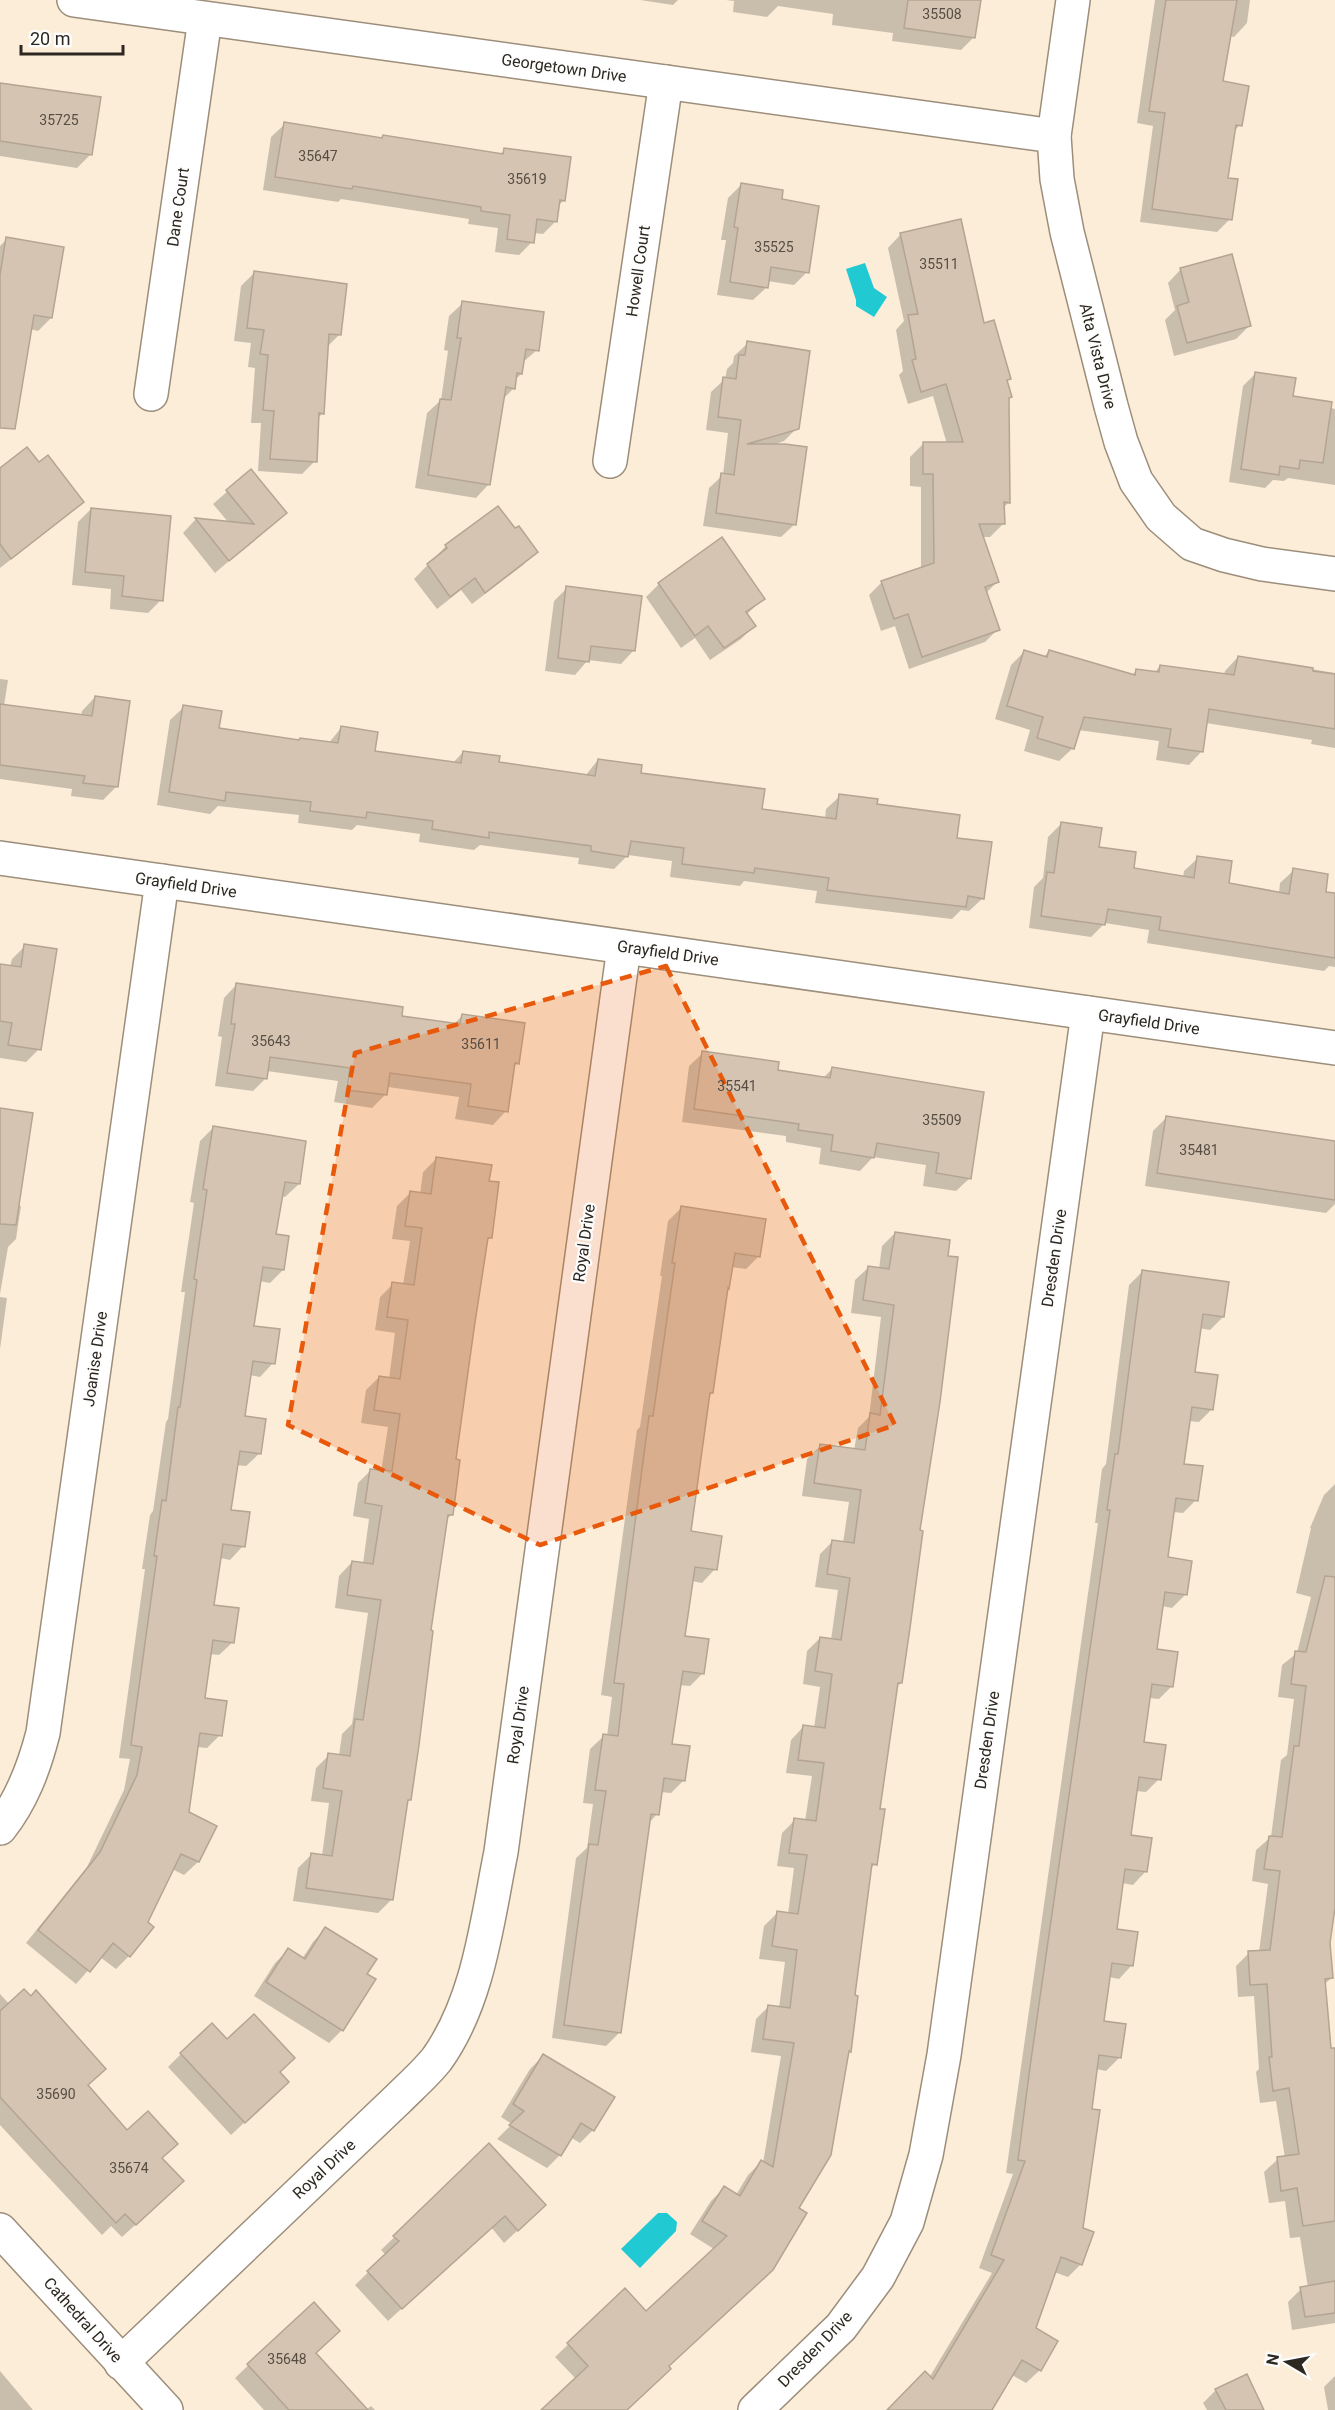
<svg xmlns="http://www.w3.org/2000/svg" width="1335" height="2410" viewBox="0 0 1335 2410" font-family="Roboto,sans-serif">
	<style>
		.water { fill: #21cad3 }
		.shadow { fill: #0003 }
		.building { fill: #d5c4b1; stroke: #b4a492; stroke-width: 1.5 }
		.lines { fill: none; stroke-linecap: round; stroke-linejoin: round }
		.street-casing { stroke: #9c8e7b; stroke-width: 36 }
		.street { stroke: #fff; stroke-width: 33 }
		.marked { fill: #e8590c; fill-opacity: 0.2; stroke: #e8590c; stroke-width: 4.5; stroke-dasharray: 12 8; stroke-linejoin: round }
		.labels { text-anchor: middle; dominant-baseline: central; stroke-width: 4.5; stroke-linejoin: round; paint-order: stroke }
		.number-label { font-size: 14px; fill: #564e44 }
		.street-label { font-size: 16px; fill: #2c271f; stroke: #fdfdfd }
	</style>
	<rect width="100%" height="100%" fill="#fcedd8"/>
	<!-- water -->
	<g class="water">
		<path d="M865,263L874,288L887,297L874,317L856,306V300L846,269Z"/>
		<path d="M658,2213H667L677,2222L676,2231L640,2268L621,2249Z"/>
	</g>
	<!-- shadow -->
	<g class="shadow">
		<path d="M640,0H678L673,5Z"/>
		<path d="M726,0H979L974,37L961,50L892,41L893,33L832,25L833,14L778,6L767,17L733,12L734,1Z"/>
		<path d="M1155,0H1250L1247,23L1234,37L1229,36L1222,83L1240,125L1233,132L1227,179L1230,219L1217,232L1140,222L1153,126L1137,123Z"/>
		<path d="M0,84L90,155L77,168L0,156Z"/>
		<path d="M285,124L380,139L383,136L499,155L505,150L564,200L558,206L556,221L543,234L533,233L532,242L519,255L495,252L498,228L468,224L469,219L341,199L338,202L263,190L271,137Z"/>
		<path d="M741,185L780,201L807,272L794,285L767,281V287L753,300L717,295L726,240H721L728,198Z"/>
		<path d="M901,234L983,325L1009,379L1006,382L1009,502L1003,508V524L990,537H982L997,582L986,593L998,629L985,642L909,669L895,626L881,631L869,595L882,582L921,569V487L910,486V457L923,444H947L933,396L908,404L899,375L903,371L896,330L904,321L888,248Z"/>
		<path d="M7,239L51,318L38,331L30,329L0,425V246Z"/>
		<path d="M1181,269L1250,325L1236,339L1174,356L1165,320L1175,310L1168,283Z"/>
		<path d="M254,273L339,335L327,347L323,413L318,418L315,461L302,474L258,471L261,423H251L255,368L248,367L251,343L234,341L241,286Z"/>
		<path d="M463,303L537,350L522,363L521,374L515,380L514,388L502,400L489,484L476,498L415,488L427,413L441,400L448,351L444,350L449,316Z"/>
		<path d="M748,343L797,428L784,441L773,445L795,524L781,537L703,526L709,488L723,475L728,433L706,430L711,392L725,379L727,369L733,363L734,356Z"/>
		<path d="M1256,373L1291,398L1335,409V485L1288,478L1284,481L1273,480L1265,488L1229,482L1243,386Z"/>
		<path d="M39,464L82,501L69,514L0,568V470Z"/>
		<path d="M251,471L285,513L215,573L183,533L195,520L229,523L213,504Z"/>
		<path d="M91,509L161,600L148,613L110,609L111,589L72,585L78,522Z"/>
		<path d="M446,546L536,551L523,565L472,604L461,590L437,609L414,579Z"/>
		<path d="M659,584L763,599L746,615L754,626L741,639L710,660L695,638L681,648L646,597Z"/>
		<path d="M567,588L634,650L621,664L588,660L575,675L545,671L554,601Z"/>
		<path d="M1049,651L1131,676L1136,671L1154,673L1160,666L1224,675L1225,671L1238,657L1335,673V748L1311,744L1312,740L1206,723L1202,751L1189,765L1156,760L1159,741L1078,730L1073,748L1059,761L1024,751L1030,730L995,719L1011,665L1024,652L1043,658Z"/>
		<path d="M0,679L8,680L4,706L81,716L82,711L95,697L116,787L103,800L71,796L72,789L0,779Z"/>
		<path d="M184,707L218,729L298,742L328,744L341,728L374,752L452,764L463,752L498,764L585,776L598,760L760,811L825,819L826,809L840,796L876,805L955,839L983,898L969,911L961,910L952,919L815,903L817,891L744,881L740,886L670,877L672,861L628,855L614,869L578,864L579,858L480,845L474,850L419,842L420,834L357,825L352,830L298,823L299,815L218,806L210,814L157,805L170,720Z"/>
		<path d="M1062,823L1132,870L1183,878L1184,871L1198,858L1227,884L1279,893L1280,883L1294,870L1324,893L1335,895V967L1329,966L1324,971L1147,943L1149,930L1105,923L1091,937L1029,928L1034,887L1043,878L1048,837Z"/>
		<path d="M25,946L39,1049L26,1062L0,1058V965L10,967L12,959Z"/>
		<path d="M237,984L400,1017L453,1025L462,1016L517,1063L513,1068L506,1111L493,1125L455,1119L459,1097L388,1087L385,1095L372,1108L334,1102L338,1081L267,1071L266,1078L253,1091L215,1086L222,1037L218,1036L224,998Z"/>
		<path d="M703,1053L776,1071L823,1078L833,1068L982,1093L970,1178L956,1191L923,1186L926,1165L873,1157L860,1171L819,1164L821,1148L786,1142V1136L682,1122L689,1066Z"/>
		<path d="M0,1110L18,1205L21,1206L16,1239L8,1247L0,1294Z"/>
		<path d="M1166,1118L1335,1143V1204L1326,1213L1145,1186L1153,1131Z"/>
		<path d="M213,1128L299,1184L285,1197L281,1196L275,1235L283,1270L270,1283L259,1281L253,1327L273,1363L260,1377L250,1375L243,1418L260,1453L246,1466L236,1465L229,1511L243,1546L230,1560L220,1558L213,1606L233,1642L219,1655L209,1654L203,1700L220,1735L207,1748L197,1747L187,1813L215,1827L198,1862L184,1875L172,1869L129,1956L116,1969L100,1957L76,1984L26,1943L87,1867L124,1790L130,1759L119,1758L145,1569H142L150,1515L153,1511L166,1422L168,1419L185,1292H181L194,1203L190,1202L200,1141Z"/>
		<path d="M436,1159L488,1182L490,1237L486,1242L454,1460L451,1515L445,1521L429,1632L409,1800L406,1803L392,1899L378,1913L293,1901L298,1868L311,1855L322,1856L329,1803L311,1801L316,1768L329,1755L339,1756L342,1734L352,1724L368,1613L335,1608L339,1576L352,1562L363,1564L369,1519L353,1516L358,1483L371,1470L381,1472L388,1427L361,1423L366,1390L379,1377L389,1379L395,1333L375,1330L380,1297L393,1284L403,1285L410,1241L392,1239L397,1206L410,1193L420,1194L423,1172Z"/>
		<path d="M681,1208L759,1256L746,1269L731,1267L712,1393L708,1397L689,1532L715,1569L702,1583L692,1581L684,1637L703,1673L690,1686L679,1685L671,1745L684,1780L671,1793L660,1792L657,1814L648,1824L619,2033L606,2046L552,2038L576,1858L587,1848L593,1804L583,1803L590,1749L604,1736H607L612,1697L601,1695L637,1430L640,1427L662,1276H660L668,1221Z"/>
		<path d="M895,1233L919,1532L901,1683L896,1687L878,1810L875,1864L870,1869L853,1996L849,2051L667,2367L626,2410H543L576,2379L555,2357L625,2290L645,2313L714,2249L690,2234L711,2201L724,2188L736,2195L748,2175L761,2162L763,2163L781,2056L751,2052L756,2019L769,2006L779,2008L785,1962L759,1959L764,1926L777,1913L788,1914L794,1868L777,1866L782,1833L795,1820L805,1821L812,1776L786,1773L791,1740L804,1726L814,1728L820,1687L803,1684L807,1651L820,1638L831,1640L838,1590L815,1587L820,1554L833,1541L843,1543L849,1502L802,1496L807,1459L820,1446L854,1450L858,1428L869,1417L881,1317L851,1313L855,1280L869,1267L879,1269L882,1246Z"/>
		<path d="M1142,1272L1223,1317L1210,1330L1199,1328L1193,1373L1212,1409L1199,1422L1188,1421L1183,1465L1196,1500L1183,1513L1173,1512L1166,1559L1185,1595L1172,1608L1162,1606L1155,1650L1172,1686L1159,1699L1148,1698L1142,1743L1159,1779L1146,1792L1136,1791L1129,1836L1146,1871L1133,1885L1122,1883L1116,1930L1132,1965L1119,1979L1109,1977L1102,2022L1119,2058L1106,2071L1096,2069L1090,2110L1081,2264L1068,2277L1054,2272L1034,2328L1040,2370L1026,2383L1012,2375L991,2410H889L929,2378L992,2273L979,2268L1013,2174L1006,2173L1098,1523H1095L1102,1469L1106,1464L1129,1285Z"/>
		<path d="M0,1297L7,1298L0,1349Z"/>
		<path d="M1335,1484V1896L1329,1943L1331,1978L1324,1985L1329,2050L1335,2049V2323L1292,2330L1288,2302L1301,2289L1308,2288L1300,2237L1290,2238L1285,2201L1269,2203L1264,2172L1278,2159L1285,2158L1276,2101L1260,2103L1256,2072L1259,2069L1254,1996L1238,1997L1236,1966L1249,1953L1259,1952L1268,1884L1252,1881L1256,1850L1271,1837L1281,1760L1287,1755L1294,1699L1278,1697L1282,1665L1297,1653L1311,1597L1296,1593L1311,1528H1310L1324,1495Z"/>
		<path d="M326,1928L365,1975L342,2030L329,2043L254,1996L275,1963L288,1950L302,1959L313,1942Z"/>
		<path d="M0,1994L127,2132L160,2158L169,2194L122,2237L111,2226L102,2235L0,2125Z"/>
		<path d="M227,2041L278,2072L274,2095L231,2135L168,2067L181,2054Z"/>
		<path d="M543,2056L593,2130L580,2143L570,2137L560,2155L547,2168L497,2139L512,2124L501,2117L530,2069Z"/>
		<path d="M489,2145L531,2218L504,2243L491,2227L388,2321L355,2285L386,2255L381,2250Z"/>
		<path d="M313,2304L314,2354L366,2410L371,2406L375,2410H264L235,2378Z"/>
		<path d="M0,2371L33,2410H0Z"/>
		<path d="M1335,2376V2410H1328L1324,2387Z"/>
		<path d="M1216,2390L1263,2410H1207L1203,2403Z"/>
	</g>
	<!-- building -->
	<g class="building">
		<path d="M908,0H981L975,38L904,28Z"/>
		<path d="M1166,0H1237L1223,81L1249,86L1242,126L1236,125L1228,178L1238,179L1232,220L1152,209L1165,113L1149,111Z"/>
		<path d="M0,83L101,97L92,155L0,141Z"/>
		<path d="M284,122L382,138L383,135L503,154L504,148L571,157L565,201L560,200L557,222L537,219L534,243L507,239L510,215L481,211V207L353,186L352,189L275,177Z"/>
		<path d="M741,183L783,190L782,199L819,206L809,273L771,267L768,288L730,282L738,228L734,227Z"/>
		<path d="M961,219L984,323L994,320L1011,379L1007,380L1012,397L1009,398L1010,503L1004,502L1005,524H979L999,582L985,587L1000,630L922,657L908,614L894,619L881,581L934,563L933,474H923V442H963L946,384L921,392L912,360L916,359L908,315L918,314L900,233Z"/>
		<path d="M6,237L64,247L52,318L34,315L15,429L0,428V275Z"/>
		<path d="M1232,254L1251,326L1187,343L1177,306L1189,302L1180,268Z"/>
		<path d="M254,271L347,284L341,335L329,334L324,414L319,413L317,462L270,459L274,411L263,410L268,355L260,354L264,330L247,328Z"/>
		<path d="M462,301L544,312L539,351L526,349L522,374L517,373L515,389L506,387L490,485L428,475L440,399L451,400L461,338H457Z"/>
		<path d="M747,341L810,351L799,429L747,444H785L807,447L796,525L716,513L721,473L734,475L741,420L718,417L723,377L736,379L739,355H745Z"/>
		<path d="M1255,372L1296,378L1293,396L1332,402L1323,463L1300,460L1299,469L1280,466L1279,475L1241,469Z"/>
		<path d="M27,447L39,462L48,455L84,502L11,559L0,544V468Z"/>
		<path d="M251,469L287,513L229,561L195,518L254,524L226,490Z"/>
		<path d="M498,506L515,528L519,526L538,552L485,593L475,578L450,597L427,564L447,548L445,545Z"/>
		<path d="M91,508L171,516L163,601L122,596L124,576L85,572Z"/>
		<path d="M722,537L765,599L746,612L756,626L724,648L708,626L695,636L658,583Z"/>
		<path d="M566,586L642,596L635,651L591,646L589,662L558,658Z"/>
		<path d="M1024,650L1047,657L1049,650L1135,675L1136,669L1159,672L1160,665L1234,675L1238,656L1313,668V671L1335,674V729L1209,709L1203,752L1168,747L1171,729L1084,717L1074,749L1037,738L1043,717L1007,706Z"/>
		<path d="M95,696L130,701L118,787L83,783L85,776L0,765V704L92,716Z"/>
		<path d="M183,705L222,711L219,728L299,740L300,738L338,743L341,726L378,732L375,751L461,763L463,751L500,756L499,762L595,776L598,759L642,765L641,773L765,789L762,809L836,819L839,794L878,799L877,804L960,815L957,838L992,842L984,899L968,896L966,907L865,895L827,890L829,878L755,868L754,873L682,864L684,848L631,841L628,857L591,851V846L489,832V838L432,829L433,821L367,812L366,818L310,811L311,802L226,792L225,801L169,792Z"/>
		<path d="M1061,822L1102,828L1099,847L1136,852L1134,868L1194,878L1197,856L1232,861L1229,883L1289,894L1293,868L1328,874L1326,892L1335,893V958L1159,930L1161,917L1108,909L1105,925L1041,916L1047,872L1054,873Z"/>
		<path d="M24,944L57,949L41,1050L8,1045L12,1023L0,1021V964L21,967Z"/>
		<path d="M236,983L403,1007L402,1016L460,1024L462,1014L525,1023L519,1064L515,1063L508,1112L468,1106L471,1084L390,1073L387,1095L347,1090L350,1068L270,1057L267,1079L227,1073L235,1024H231Z"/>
		<path d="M702,1051L779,1062L778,1070L830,1078L832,1067L984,1092L971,1179L936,1173L939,1153L877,1143L874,1158L831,1151L833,1135L798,1130L799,1124L694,1109Z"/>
		<path d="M0,1108L33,1113L16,1225L0,1224Z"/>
		<path d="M1166,1116L1335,1141V1200L1157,1173Z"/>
		<path d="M213,1126L306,1141L300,1184L285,1182L276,1234L289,1236L284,1270L263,1267L254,1326L280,1329L275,1364L253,1361L245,1416L266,1419L261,1454L240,1451L231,1510L250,1512L245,1547L223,1544L214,1605L239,1608L234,1643L213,1640L205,1698L227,1701L222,1736L200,1733L189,1812L217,1826L199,1862L181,1854L148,1922L154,1927L130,1957L113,1943L90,1972L38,1930L100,1852L137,1775L142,1747L131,1745L157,1556H154L162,1500L166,1501L178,1407H180L197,1280L194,1279L207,1190L203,1189Z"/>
		<path d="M436,1157L492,1165L489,1181L499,1182L492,1238H488L474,1329L456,1459L460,1460L453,1515H448L431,1630L433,1631L419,1745L411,1800H408L393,1900L306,1888L311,1853L332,1856L342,1791L323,1788L328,1753L350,1756L355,1719L363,1720L381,1600L347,1595L352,1561L373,1564L382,1506L365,1503L370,1469L392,1471L400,1414L374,1410L379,1376L400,1379L408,1320L387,1317L392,1282L414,1285L422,1228L405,1226L410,1191L431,1194Z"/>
		<path d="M681,1206L766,1219L760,1257L735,1253L729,1289L728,1288L713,1393H710L691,1531L722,1536L717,1570L695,1567L685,1636L709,1639L704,1674L683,1671L672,1744L690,1746L685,1781L664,1778L659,1815L651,1814L621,2033L564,2025L589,1844L598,1845L606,1791L595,1790L603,1734L618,1736L624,1684L614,1683L649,1416H653L675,1263H672Z"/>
		<path d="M895,1232L950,1240L948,1256L958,1257L940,1402L920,1530L923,1531L910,1628L902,1683H898L880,1809H885L877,1865L872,1864L855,1995L858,1996L851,2052L849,2051L831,2155L799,2208L807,2213L773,2270L669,2366L671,2369L627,2410H541L588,2366L567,2343L625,2288L646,2311L727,2236L702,2221L724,2186L740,2196L761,2160L773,2167L794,2043L763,2039L768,2005L790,2008L797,1950L772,1946L777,1911L798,1914L807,1855L789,1853L794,1818L816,1821L824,1763L798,1760L803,1725L825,1728L832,1674L815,1671L820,1637L841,1640L850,1578L827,1574L832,1540L854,1543L861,1490L814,1483L820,1444L865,1450L870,1413L880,1415L894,1305L863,1300L868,1266L889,1269Z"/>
		<path d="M1142,1270L1229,1282L1224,1317L1203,1314L1195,1372L1218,1375L1213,1410L1192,1407L1184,1464L1203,1466L1198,1501L1176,1498L1168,1557L1192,1561L1187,1595L1165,1592L1157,1649L1178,1652L1173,1687L1152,1684L1144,1742L1166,1745L1161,1780L1139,1777L1131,1835L1152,1838L1147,1872L1125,1869L1117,1929L1138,1932L1133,1966L1112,1963L1104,2021L1126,2024L1121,2058L1099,2055L1092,2109L1100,2110L1083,2228L1094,2232L1082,2265L1061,2257L1036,2328L1058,2341L1041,2371L1022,2360L992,2410H887L925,2371L933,2379L1004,2260L991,2255L1025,2161L1018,2160L1030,2067L1110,1510H1107L1115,1454H1118Z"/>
		<path d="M1325,1576L1335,1577V1908L1330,1943L1333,1978L1325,1979L1331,2048H1335V2221L1303,2226L1297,2188L1281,2191L1277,2157L1299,2154L1289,2088L1273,2091L1269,2057H1272L1267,1984L1250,1985L1248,1951L1270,1950L1280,1871L1264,1869L1269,1836L1282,1837L1294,1746H1299L1306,1686L1291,1684L1295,1651L1306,1652Z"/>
		<path d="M325,1927L377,1959L367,1974L376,1979L343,2031L266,1982L288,1948L305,1959Z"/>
		<path d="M24,1989L31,1996L36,1990L106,2069L88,2085L127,2130L148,2111L178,2144L162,2158L184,2181L136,2225L125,2214L116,2223L0,2097V2011Z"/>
		<path d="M254,2014L295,2058L280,2072L289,2082L245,2123L180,2053L212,2023L227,2039Z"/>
		<path d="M543,2054L615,2097L594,2131L581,2123L561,2156L509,2125L524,2111L513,2104Z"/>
		<path d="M489,2143L546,2205L518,2231L505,2216L402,2309L367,2271L399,2241L393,2236Z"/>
		<path d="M1335,2281V2313L1305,2317L1300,2287Z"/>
		<path d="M314,2302L340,2331L316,2353L368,2410H289L247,2364Z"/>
		<path d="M1247,2374L1264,2410H1226L1215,2389Z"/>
	</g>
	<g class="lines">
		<defs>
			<g id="street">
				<path d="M74,0L1054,136"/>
				<path d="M1073,0L1054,136L1057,179L1067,232L1111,406L1121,442L1136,481L1161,517L1192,544L1224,555L1262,564L1335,574"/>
				<path d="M151,394L205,19"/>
				<path d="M610,461L666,82"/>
				<path d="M0,858L1335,1048"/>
				<path d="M0,1828C22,1800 34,1768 43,1733L162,881"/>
				<path d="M0,2230L166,2410"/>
				<path d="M121,2363L398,2099C411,2086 426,2073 437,2059C479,2000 487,1921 501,1852L624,947"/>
				<path d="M755,2410L841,2327L878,2277L907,2222L926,2155L944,2055L1088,1013"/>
			</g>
		</defs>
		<!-- street casing -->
		<use href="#street" class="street-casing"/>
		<!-- street -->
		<use href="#street" class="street"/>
	</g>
	<!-- marked area -->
	<path class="marked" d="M666,966L895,1425L540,1545L288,1425L355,1053Z"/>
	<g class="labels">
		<!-- number labels -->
		<g class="number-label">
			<text x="942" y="14">35508</text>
			<text x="59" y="120">35725</text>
			<text x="318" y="156">35647</text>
			<text x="527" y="179">35619</text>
			<text x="774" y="247">35525</text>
			<text x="939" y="264">35511</text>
			<text x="271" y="1041">35643</text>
			<text x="481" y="1044">35611</text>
			<text x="737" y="1086">35541</text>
			<text x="942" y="1120">35509</text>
			<text x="1199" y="1150">35481</text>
			<text x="56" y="2094">35690</text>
			<text x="129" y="2168">35674</text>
			<text x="287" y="2359">35648</text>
		</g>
		<!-- street labels -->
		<g class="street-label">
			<text transform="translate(564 68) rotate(8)">Georgetown Drive</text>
			<text transform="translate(178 207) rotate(-82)">Dane Court</text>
			<text transform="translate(638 271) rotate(-82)">Howell Court</text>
			<text transform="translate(1098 356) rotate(76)">Alta Vista Drive</text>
			<text transform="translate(186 885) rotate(8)">Grayfield Drive</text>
			<text transform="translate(668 953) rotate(8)">Grayfield Drive</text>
			<text transform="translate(1149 1022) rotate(8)">Grayfield Drive</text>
			<text transform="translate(584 1243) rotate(-82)">Royal Drive</text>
			<text transform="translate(1054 1258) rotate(-82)">Dresden Drive</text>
			<text transform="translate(95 1359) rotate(-82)">Joanise Drive</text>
			<text transform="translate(518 1725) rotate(-82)">Royal Drive</text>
			<text transform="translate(987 1740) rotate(-82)">Dresden Drive</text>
			<text transform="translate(324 2169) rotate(-43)">Royal Drive</text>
			<text transform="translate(83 2320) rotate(48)">Cathedral Drive</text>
			<text transform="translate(815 2349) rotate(-46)">Dresden Drive</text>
		</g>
	</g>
	<!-- north arrow -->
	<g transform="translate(1287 2362) rotate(280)" stroke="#fdfdfd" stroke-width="4.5" paint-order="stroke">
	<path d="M0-4.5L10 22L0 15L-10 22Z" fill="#2c271f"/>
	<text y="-9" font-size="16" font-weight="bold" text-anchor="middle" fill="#2c271f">N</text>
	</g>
	<!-- scale -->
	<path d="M21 45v9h102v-9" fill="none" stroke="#2c271f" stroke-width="3"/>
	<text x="30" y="45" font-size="18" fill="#2c271f" stroke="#fdfdfd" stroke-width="4.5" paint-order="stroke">20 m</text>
</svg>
